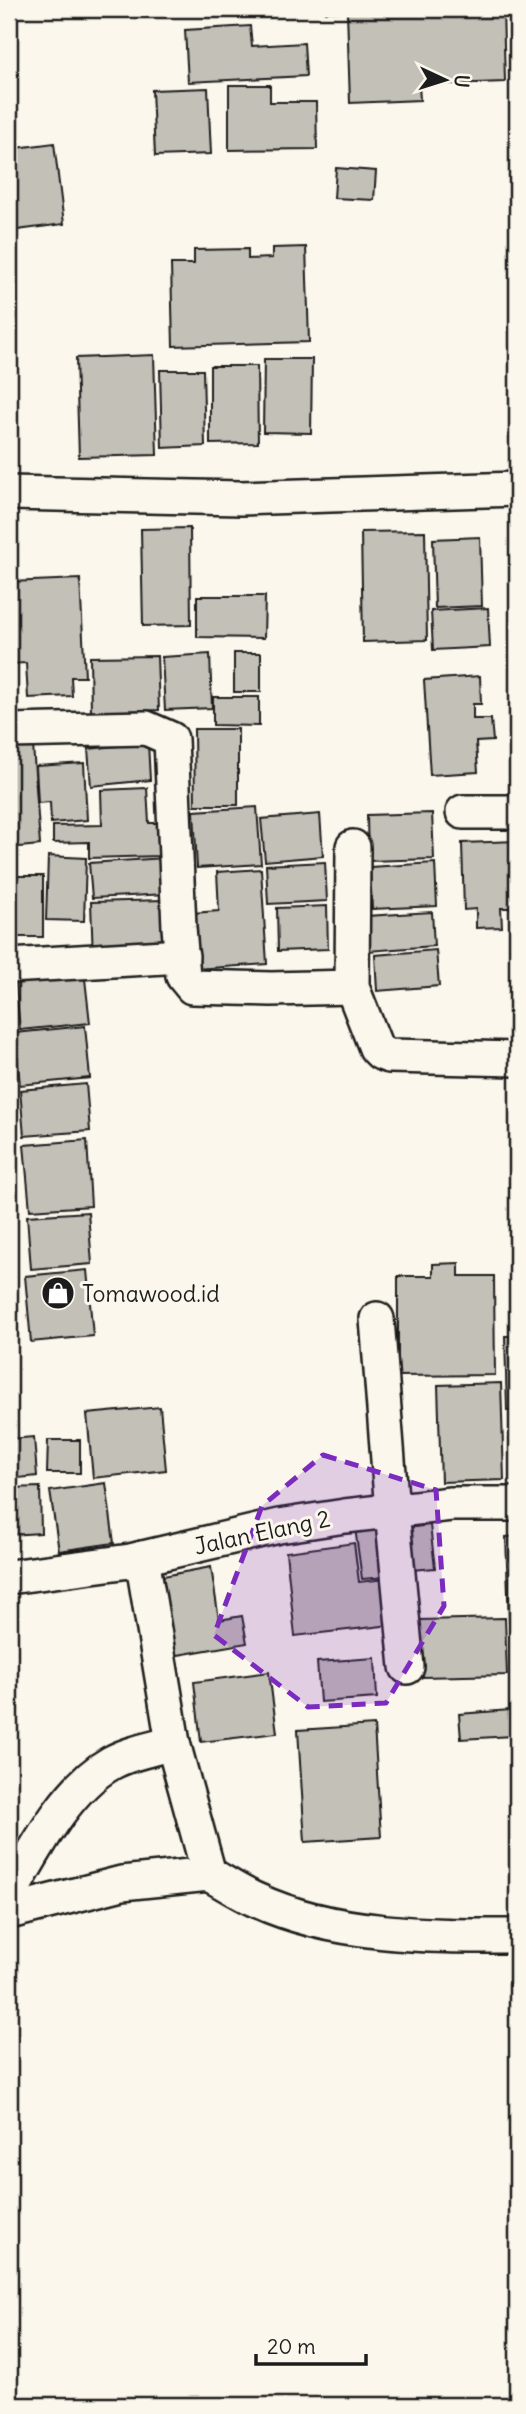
<svg xmlns="http://www.w3.org/2000/svg" width="526" height="2414" viewBox="0 0 526 2414" font-family="Delius,sans-serif">
	<style>
		.building { fill: #c3c0b8; stroke: #1c1c1c; stroke-width: 2 }
		.lines { fill: none; stroke-linecap: round; stroke-linejoin: round }
		.minor-casing { stroke: #1c1c1c; stroke-width: 38 }
		.minor { stroke: #fbf7ec; stroke-width: 33 }
		.marked { fill: #7b2cbf; fill-opacity: 0.2; stroke: #7b2cbf; stroke-width: 5; stroke-dasharray: 14 9; stroke-linejoin: round }
		.labels { text-anchor: middle; dominant-baseline: central; stroke-width: 6; stroke-linejoin: round; paint-order: stroke }
		.poi-label { font-size: 23px; fill: #1c1c1c; stroke: #fbf7ec; text-anchor: start }
		.street-label { font-size: 23px; fill: #1c1c1c; stroke: #fbf7ec }
	</style>
	<rect width="100%" height="100%" fill="#fbf7ec"/>
	<filter id="ink" filterUnits="userSpaceOnUse"><feTurbulence type="fractalNoise" baseFrequency=".0143" numOctaves="2"/><feDisplacementMap in="SourceGraphic" scale="14" xChannelSelector="R" yChannelSelector="G"/><feConvolveMatrix kernelMatrix="1 2 1 2 8 2 1 2 1" color-interpolation-filters="sRGB"/></filter>
	<g filter="url(#ink)">
		<!-- building -->
		<g class="building">
			<path d="M324,9H503L505,82L419,85L420,100L350,103L347,11L325,12Z"/>
			<path d="M250,26L252,46L304,43L306,76L188,82L185,30Z"/>
			<path d="M229,85H270V102H316L317,149L229,150Z"/>
			<path d="M208,88L211,154L155,156L152,90Z"/>
			<path d="M54,143L64,224L9,231V149Z"/>
			<path d="M336,168L376,171L374,200L334,198Z"/>
			<path d="M306,247L309,342L173,346L171,264H194V250L248,249V259L272,258V248Z"/>
			<path d="M154,355L157,455L79,457L76,358Z"/>
			<path d="M264,359H312L311,433L263,432Z"/>
			<path d="M210,366H257L258,443L210,444Z"/>
			<path d="M160,370H203L205,446L162,448Z"/>
			<path d="M190,528L191,625L143,626L141,529Z"/>
			<path d="M425,531L427,640L363,642L361,532Z"/>
			<path d="M480,537L482,606L435,608L433,539Z"/>
			<path d="M80,579L85,677H71L72,696L28,698L26,663L9,664V582Z"/>
			<path d="M197,596H265L264,638L197,637Z"/>
			<path d="M488,608L490,647L433,650L431,611Z"/>
			<rect x="234" y="653" width="27" height="39"/>
			<path d="M210,654L212,708L165,710L162,657Z"/>
			<path d="M157,656L159,710L91,712L90,657Z"/>
			<path d="M480,676L481,704H473V719H491L493,741L476,742L478,772L430,775L424,680Z"/>
			<path d="M213,697H259V726L213,725Z"/>
			<path d="M194,729H238V805H195Z"/>
			<path d="M148,743L150,780L91,786L88,749Z"/>
			<path d="M33,745L40,845L9,848V747Z"/>
			<path d="M84,763L87,820L51,823L50,802L38,803L36,766Z"/>
			<path d="M147,788L149,823H158L159,856L89,858V842L53,843V826L102,825L101,790Z"/>
			<path d="M257,807L261,864L197,868L194,811Z"/>
			<path d="M432,813L434,859L368,861L367,815Z"/>
			<path d="M320,814L323,856L265,861L261,819Z"/>
			<path d="M517,841V908H501L502,927L476,928V909L464,910L462,843Z"/>
			<path d="M48,856L86,858L84,921L46,920Z"/>
			<path d="M165,858L167,894L92,898L89,863Z"/>
			<path d="M325,862L327,901L268,904L266,865Z"/>
			<path d="M435,863L437,906L372,909L370,867Z"/>
			<path d="M261,869L267,964L195,969L192,913L219,911L217,872Z"/>
			<rect x="9" y="876" width="34" height="61"/>
			<path d="M164,900L166,957L93,959L91,902Z"/>
			<path d="M327,906L328,949L278,951L277,908Z"/>
			<path d="M432,912L434,946L368,951L366,916Z"/>
			<path d="M436,950L439,986L377,991L375,955Z"/>
			<path d="M84,970L90,1023L20,1030L15,976Z"/>
			<path d="M85,1026L90,1078L20,1085L15,1033Z"/>
			<path d="M86,1084L90,1131L24,1136L20,1090Z"/>
			<path d="M87,1140L91,1206L30,1210L24,1145Z"/>
			<path d="M88,1212L92,1264L31,1269L27,1216Z"/>
			<path d="M459,1263V1276H494L495,1375L398,1376V1276H433V1264Z"/>
			<path d="M87,1270L93,1336L31,1342L25,1276Z"/>
			<path d="M505,1336H517V1410L507,1411Z"/>
			<path d="M501,1383L504,1480L441,1482L438,1385Z"/>
			<path d="M160,1407L166,1470L93,1478L87,1414Z"/>
			<path d="M34,1437L37,1476L9,1479V1439Z"/>
			<path d="M48,1440H80V1473H47Z"/>
			<path d="M106,1483L114,1543L59,1551L50,1491Z"/>
			<path d="M40,1487L41,1533L9,1535V1488Z"/>
			<path d="M381,1525L387,1577L362,1579L355,1528Z"/>
			<path d="M430,1525L435,1568L412,1570L407,1528Z"/>
			<path d="M517,1536V1621H509L506,1537Z"/>
			<path d="M354,1543L359,1582L386,1579L391,1625L295,1636L286,1552Z"/>
			<path d="M211,1567L219,1620L242,1616L247,1643L172,1656L158,1577Z"/>
			<path d="M505,1618L507,1675L422,1677L420,1620Z"/>
			<path d="M514,1625H517V1694H515Z"/>
			<path d="M375,1658L377,1698L320,1702L317,1662Z"/>
			<path d="M269,1672L277,1733L201,1742L194,1682Z"/>
			<path d="M510,1710L512,1736L461,1739L459,1714Z"/>
			<path d="M374,1725L381,1837L305,1842L298,1730Z"/>
		</g>
		<g class="lines">
			<defs>
				<g id="minor">
					<path d="M9,493L241,498L517,489"/>
					<path d="M9,731L146,728L171,739L179,927L183,976L192,987L271,989L352,987L353,847"/>
					<path d="M463,812H517"/>
					<path d="M9,966L182,956"/>
					<path d="M352,987L376,1048L381,1053L389,1056L517,1059"/>
					<path d="M377,1319L392,1511L407,1667"/>
					<path d="M9,1577L130,1561L279,1526L345,1516L451,1504H517"/>
					<path d="M209,1874C225,1883 240,1893 256,1900C336,1937 432,1936 517,1936"/>
					<path d="M9,1895C34,1852 66,1788 111,1763C129,1753 152,1749 173,1743L142,1558"/>
					<path d="M9,1912L122,1883L209,1874L173,1743"/>
				</g>
			</defs>
			<!-- minor casing -->
			<use href="#minor" class="minor-casing"/>
			<!-- minor -->
			<use href="#minor" class="minor"/>
		</g>
	</g>
	<!-- marked area -->
	<path class="marked" d="M323,1455L436,1490L444,1606L386,1703L308,1707L214,1635L262,1506Z"/>
	<!-- icons -->
	<defs>
		<symbol id="shop-disc" viewBox="-11 -11 22 22"><circle r="9.5" fill="#1c1c1c" stroke="#fbf7ec"/><path d="M-5-2.5h2.3a2.7 3.5 0 0 1 5.4 0H5L5.5 6h-11ZM-1.5-2.5h3a1.5 2.3 0 0 0-3 0Z" fill="#fff"/></symbol>
	</defs>
	<g fill-rule="evenodd">
		<use href="#shop-disc" x="39" y="1274" width="38" height="38"/>
	</g>
	<g class="labels">
		<!-- poi labels -->
		<g class="poi-label">
			<text x="82" y="1293">Tomawood.id</text>
		</g>
		<!-- street labels -->
		<g class="street-label">
			<text transform="translate(262 1532) rotate(-12)">Jalan Elang 2</text>
		</g>
	</g>
	<!-- margin -->
	<rect width="526" height="2414" fill="none" stroke="#fbf7ec" stroke-width="35"/>
	<rect x="18" y="18" width="491" height="2379" fill="none" stroke="#1c1c1c" stroke-width="2.5" filter="url(#ink)"/>
	<!-- north arrow -->
	<g transform="translate(445 80) rotate(94)" stroke="#fbf7ec" stroke-width="5" paint-order="stroke">
	<path d="M0-5L12 26L0 18L-12 26Z" fill="#1c1c1c"/>
	<text y="-10" font-size="19" font-weight="bold" text-anchor="middle" fill="#1c1c1c">U</text>
	</g>
	<!-- scale -->
	<path d="M256 2354v10h110v-10" fill="none" stroke="#1c1c1c" stroke-width="3.5"/>
	<text x="267" y="2354" font-size="21" fill="#1c1c1c" stroke="#fbf7ec" stroke-width="5" paint-order="stroke">20 m</text>
</svg>
